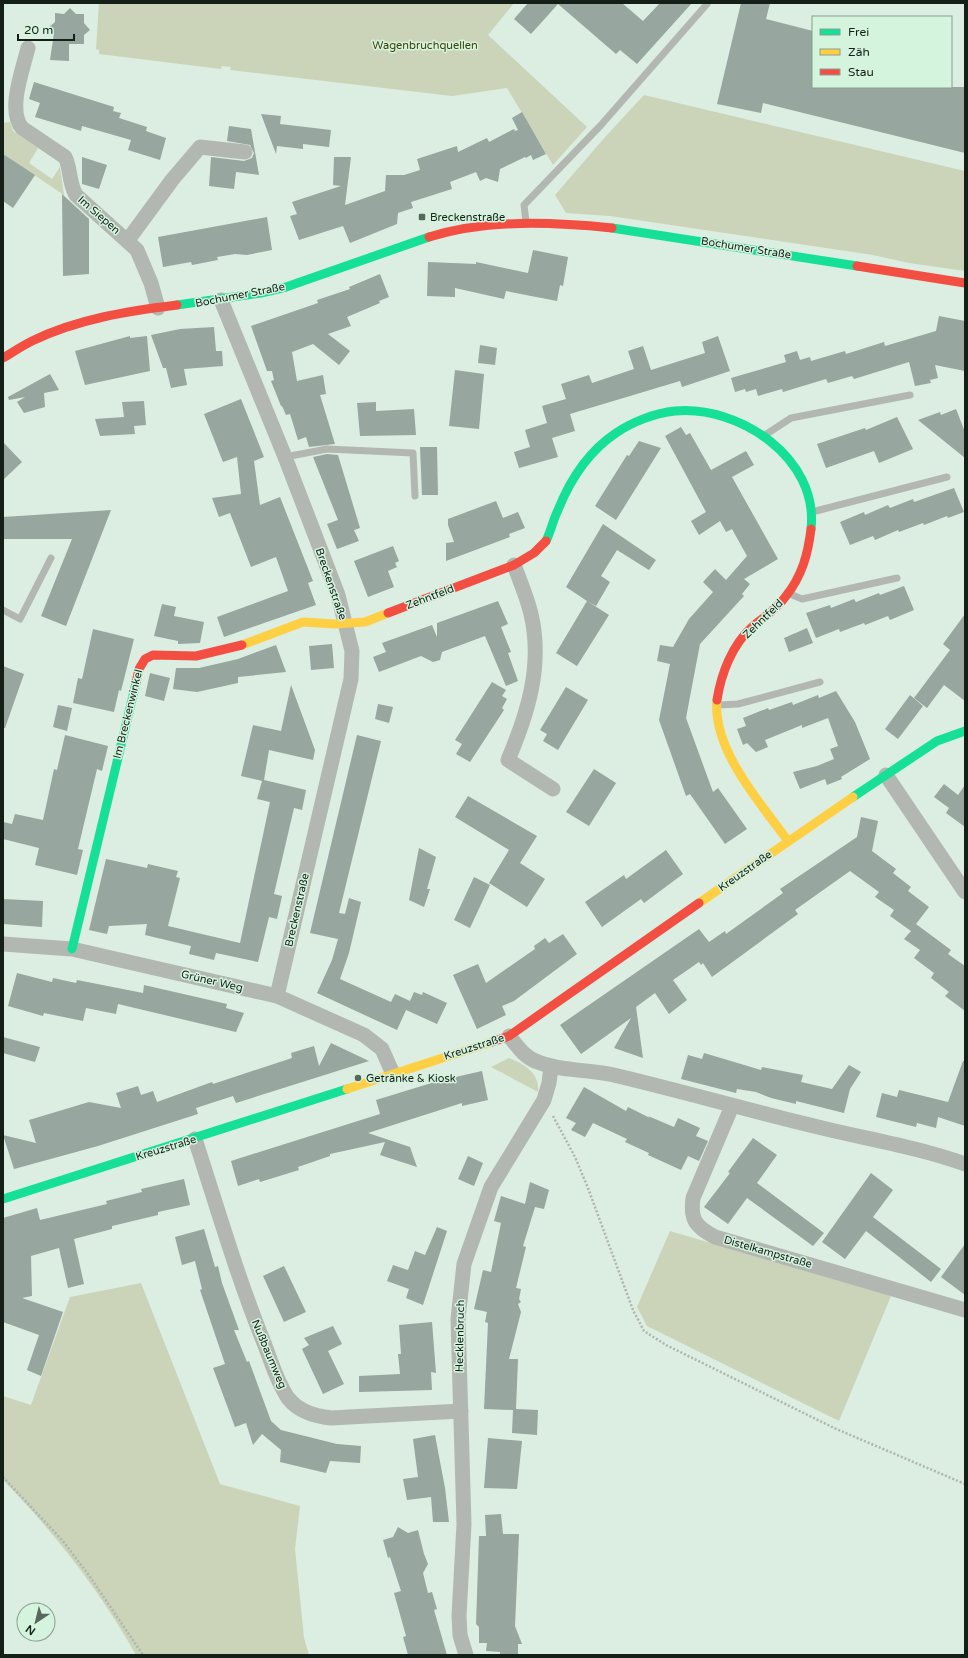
<svg xmlns="http://www.w3.org/2000/svg" width="968" height="1658" viewBox="0 0 968 1658" font-family="'Varela Round',sans-serif">
	<style>
		.green { fill: #cbd4b9 }
		.building { fill: #97a69e }
		.lines { fill: none; stroke-linecap: round; stroke-linejoin: round }
		.path { stroke: #aeb5ae; stroke-width: 2.5; stroke-dasharray: 2 2; stroke-linecap: butt }
		.lane { stroke: #b2b8b1; stroke-width: 7 }
		.street { stroke: #b2b8b1; stroke-width: 15 }
		.fast { stroke: #16e098; stroke-width: 9 }
		.slow { stroke: #ffcf43; stroke-width: 9 }
		.jam { stroke: #f24e42; stroke-width: 9 }
		.poi-dot { fill: #5a675e; stroke: #d5f4de; stroke-width: 1.5 }
		.labels { text-anchor: middle; dominant-baseline: central; stroke-width: 3; stroke-linejoin: round; paint-order: stroke }
		.park-label { font-size: 11px; fill: #3e3e00; stroke: #d5f4de }
		.street-label { font-size: 11px; fill: #141f18; stroke: #d5f4de }
		.poi-label { font-size: 11px; fill: #141f18; stroke: #d5f4de; text-anchor: start }
	</style>
	<rect width="100%" height="100%" fill="#dcede1"/>
	<!-- green -->
	<g class="green">
		<path d="M99,3H514L488,35L587,127L553,165L507,88L452,96L230,70L231,67L222,66L221,69L99,54V50L96,49Z"/>
		<path d="M644,95L965,171V271L909,263L873,255L610,216L566,213L555,195L606,136Z"/>
		<path d="M10,122L13,131L38,148L29,163L52,179L60,167L64,195L3,154V123Z"/>
		<path d="M509,1058C524,1064 540,1073 538,1092L491,1067Z"/>
		<path d="M670,1231L891,1296L839,1421L647,1326L637,1307Z"/>
		<path d="M141,1283L220,1484L300,1506L295,1549L304,1638L309,1655H136C100,1591 55,1533 3,1480V1396L31,1405L70,1297Z"/>
	</g>
	<!-- building -->
	<g class="building">
		<path d="M528,3H622L643,21L660,3H692L637,64L620,50L616,54L558,4L531,34L514,19Z"/>
		<path d="M741,3H770L766,19L813,31V87H965V153L763,103L761,113L717,104Z"/>
		<path d="M70,8L76,14H84V23L90,30L84,35V44H69V61L50,60L54,33L48,28L55,22V13L64,14Z"/>
		<path d="M34,82L114,107L113,111L121,113L119,118L147,127L146,131L166,138L160,160L128,150L131,140L82,126L81,131L35,117L40,103L29,99Z"/>
		<path d="M522,112L546,154L533,160L531,155L526,158L525,157L500,169L498,182L486,178L480,181L476,172L450,182L452,189L411,202L413,208L398,213L397,224L350,243L343,226L299,240L290,216L297,214L292,202L341,186L333,185L334,157H351L345,205L385,191L386,175H404L420,170L417,159L457,146L458,152L487,138L489,142L514,129L515,131L518,130L512,118Z"/>
		<path d="M261,114L281,116L280,124L331,130L329,147L303,144V149L277,146L276,154Z"/>
		<path d="M229,126L251,129L259,175L236,172L234,189L209,186L211,157L244,161L252,158L254,153L250,145L227,141Z"/>
		<path d="M3,154L35,175L13,208L3,201Z"/>
		<path d="M82,157L107,165L99,189L82,184Z"/>
		<path d="M62,194L89,219V274L63,276Z"/>
		<path d="M267,217L272,250L247,255L235,254L217,257L218,260L192,265L191,262L163,267L158,237Z"/>
		<path d="M533,250L568,257L563,286L560,285L557,301L506,291L504,299L455,288V297L427,296L428,262L476,264V262L528,273Z"/>
		<path d="M380,274L389,297L379,301L380,303L347,317L351,326L328,334L350,351L339,365L313,344L292,352L297,381L323,375L326,394L320,395L335,444L309,447L306,437L298,440L290,414L286,415L282,406H281L271,381L274,380L272,371H267L251,326L318,303L317,300L350,289L349,287Z"/>
		<path d="M939,316L965,321V371L935,365L938,378L930,380L931,383L915,386L909,362L854,379L852,376L828,383L826,379L783,392L782,389L758,396L756,389L746,392L745,389L735,392L731,378L786,362L784,355L797,351L800,360L810,357L811,361L845,351L846,354L884,342L885,346L936,331Z"/>
		<path d="M214,327L216,351H222L223,366L184,369L187,385L171,388L166,368H163L151,335L180,329Z"/>
		<path d="M130,336V338L147,336L150,371L85,385L75,351Z"/>
		<path d="M718,336L730,371L682,387L680,381L570,414L575,431L552,438L558,457L519,468L514,452L530,447L525,430L547,423L542,406L566,399L561,384L589,375L592,383L634,369L628,351L643,346L651,370L705,353L702,342Z"/>
		<path d="M480,345L497,348L495,365L478,363Z"/>
		<path d="M455,370L484,374L479,429L449,426Z"/>
		<path d="M50,374L59,390L44,393L45,407L24,413L17,402L25,397L9,400L8,397Z"/>
		<path d="M241,399L264,457L254,461L260,505L280,497L313,581L308,583L316,605L224,637L217,617L288,591L276,557L251,567L230,513L219,517L212,498L241,494L237,457L223,462L204,414Z"/>
		<path d="M144,401L146,425L134,426L135,434L100,436L95,419L124,417L122,402Z"/>
		<path d="M376,402V411L414,409L416,435L360,436L357,403Z"/>
		<path d="M956,409L965,432V458L918,420L940,412L941,415Z"/>
		<path d="M897,417L913,449L879,463L874,451L826,468L817,444L865,428L866,430Z"/>
		<path d="M681,427L686,435L690,433L711,470L746,451L754,465L732,477L778,559L744,579L750,584L742,594L744,596L700,644L696,665L686,718L713,792L718,788L747,829L725,844L690,794L686,796L659,720L670,664L657,661L660,645L673,647L689,619L713,592L703,582L715,569L726,580L747,556L732,529L726,532L720,521L699,535L691,521L706,512L665,436Z"/>
		<path d="M639,441L661,448L616,520L595,506L627,455L629,456Z"/>
		<path d="M3,442L22,462L3,480Z"/>
		<path d="M420,447H437L438,495H422Z"/>
		<path d="M327,454L338,455L360,528L354,530L359,541L337,549L327,524L338,520L313,457Z"/>
		<path d="M954,488L964,512L948,518L947,516L924,525L923,523L899,532L898,530L875,540L873,536L850,545L840,522L864,512L865,515L888,505L890,508L913,499L914,502Z"/>
		<path d="M496,501L503,518L518,512L525,528L509,534L510,537L446,561V543L454,542L448,525V519Z"/>
		<path d="M111,510L66,626L41,616L72,539H3V517Z"/>
		<path d="M603,524L656,560L649,570L617,550L601,576L610,582L596,606L587,601L609,615L577,666L556,653L587,601L566,587Z"/>
		<path d="M393,546L399,561L395,563L397,567L388,571L394,587L368,597L354,561Z"/>
		<path d="M904,586L914,610L890,620L888,616L865,625L864,623L840,632L839,629L816,638L806,613L830,605L831,608L854,599L856,602L879,593L880,595Z"/>
		<path d="M498,601L508,624L501,627L511,652L508,653L518,681L506,686L485,636L442,652L440,660L433,662L421,656L379,672L373,657L386,652L382,643L432,625L437,637V623Z"/>
		<path d="M162,604L176,607L174,616L204,622L200,643L178,644V641L154,636Z"/>
		<path d="M965,614V701L944,685L927,708L914,698L950,650L943,644Z"/>
		<path d="M807,628L813,643L789,652L784,638Z"/>
		<path d="M93,629L134,639L121,691L119,690L114,712L73,703L78,678L82,679Z"/>
		<path d="M332,644L334,668L311,670L309,646Z"/>
		<path d="M276,645L286,672L238,677V683L197,692L173,689L176,668H199L238,659Z"/>
		<path d="M3,666L24,674L5,728H3Z"/>
		<path d="M150,673L170,678L164,701L145,696Z"/>
		<path d="M492,682L506,690L502,696L507,699L502,708L504,710L470,762L456,754L462,744L455,740Z"/>
		<path d="M291,685L315,750L313,760L269,750L264,780L306,790L302,810L294,808L274,894L282,896L277,919L269,917L258,962L216,953L214,960L189,954L191,946L145,935L147,924L109,926L107,934L89,930L106,859L147,868L148,864L178,871L176,877L180,878L168,926L240,943L270,802L257,799L262,781L241,776L253,725L281,731Z"/>
		<path d="M566,687L588,700L558,750L543,741L547,734L540,730Z"/>
		<path d="M836,691L855,722L870,759L841,777L842,779L827,785L825,779L800,789L793,772L817,766L834,759L830,749L838,746L828,718L802,728V725L765,740L768,747L756,752L747,743L743,745L737,729L746,726L743,718L768,708L769,710L792,702L793,705L818,695L819,698Z"/>
		<path d="M910,695L923,706L898,739L885,729Z"/>
		<path d="M378,704L393,707L389,723L375,719Z"/>
		<path d="M58,705L72,708L67,731L53,727Z"/>
		<path d="M65,735L108,746L102,771L97,769L78,849L83,850L77,875L35,865L39,848L3,839V822L12,824L15,814L43,820L54,769L57,770Z"/>
		<path d="M357,735L381,741L339,913L345,914L349,898L361,902L349,953L340,979L391,1002L395,994L410,1001L414,992L422,995L423,992L447,1003L437,1024L406,1010L397,1030L317,993L332,960L338,939L310,933Z"/>
		<path d="M594,769L616,783L589,826L566,812Z"/>
		<path d="M944,784L958,795L965,785V827L946,813L949,808L934,797Z"/>
		<path d="M468,796L537,836L520,863L545,879L527,907L489,883L509,850L455,817Z"/>
		<path d="M861,817L878,821L872,851L896,869L893,873L911,887L908,891L929,907L916,924L951,950L948,954L965,966V1011L945,996L949,992L931,978L934,973L914,958L920,950L904,939L911,931L890,916L894,910L875,897L879,892L850,871L795,910L798,914L712,977L703,963L701,965L699,962L673,980L687,1000L669,1014L655,993L636,1007L643,1058L614,1048L631,1018L581,1054L560,1025L699,929L709,942L725,931L726,934L783,893L780,889L857,837Z"/>
		<path d="M419,848L436,857L427,889H430L424,907L409,900Z"/>
		<path d="M666,850L683,874L644,903L641,899L602,927L585,902L624,875L626,879Z"/>
		<path d="M474,877L490,885L470,928L454,920Z"/>
		<path d="M3,899L43,901L42,927L3,924Z"/>
		<path d="M563,934L577,954L514,1001L502,1006L506,1015L477,1029L453,975L478,964L486,983L535,949L534,946L545,938L549,943Z"/>
		<path d="M17,973L52,982L53,978L76,983L77,980L143,993L144,985L227,1004L226,1008L244,1013L236,1032L118,1004L116,1014L86,1008L83,1021L44,1013L43,1016L8,1006Z"/>
		<path d="M3,1037L40,1047L35,1062L3,1053Z"/>
		<path d="M331,1043L369,1061L236,1103L233,1096L196,1108L198,1114L98,1146L14,1169L3,1135L36,1143L29,1120L89,1102L121,1108L116,1093L138,1086L141,1095L153,1091L157,1102L212,1082L213,1084L292,1058L291,1053L314,1046L319,1066Z"/>
		<path d="M704,1053L761,1070L762,1067L803,1075L801,1082L832,1089L849,1065L861,1072L850,1089L844,1113L796,1101V1104L771,1098L756,1092L737,1089L736,1093L681,1079L688,1055L702,1059Z"/>
		<path d="M963,1061H965V1126L938,1117L936,1128L917,1123L916,1127L876,1117L882,1093L897,1097L899,1090L948,1102Z"/>
		<path d="M482,1071L488,1100L462,1106V1103L368,1133L410,1147L417,1167L380,1155L385,1142L330,1154V1156L298,1167L299,1170L260,1182L259,1179L238,1186L231,1161L380,1114L376,1100L438,1081Z"/>
		<path d="M584,1087L626,1111L628,1107L650,1118L648,1116L674,1127L678,1118L700,1128L696,1136L708,1141L699,1161L688,1156L681,1170L648,1155L649,1153L625,1142L627,1139L593,1123L585,1137L571,1130L576,1123L566,1118Z"/>
		<path d="M753,1138L777,1155L757,1183L824,1233L813,1246L747,1198L728,1224L704,1207L730,1173L728,1172Z"/>
		<path d="M468,1156L483,1163L474,1186L458,1179Z"/>
		<path d="M871,1173L893,1190L873,1217L941,1269L931,1282L866,1231L845,1259L822,1242Z"/>
		<path d="M184,1179L190,1205L158,1212V1215L112,1226V1229L74,1239L84,1284L68,1288L59,1248L31,1256L32,1296L22,1298L63,1312L41,1376L27,1370L39,1335L3,1322V1218L37,1208L40,1220L107,1204L106,1201L142,1192L141,1189Z"/>
		<path d="M530,1182L549,1190L544,1209L535,1207L523,1246L526,1247L516,1288L521,1289L519,1299L521,1302L518,1304L521,1312L509,1359H518L516,1409L538,1410L537,1435L512,1433L513,1410L484,1409L488,1323L485,1322L487,1312L474,1309L483,1270L491,1272L501,1223L494,1221L501,1196L525,1204Z"/>
		<path d="M437,1227L447,1231L423,1305L406,1298L409,1289L387,1281L393,1265L408,1270L415,1251L425,1255Z"/>
		<path d="M204,1229L215,1267L218,1266L222,1283L239,1330H234L247,1362L249,1361L271,1421L281,1430L337,1444L361,1446L360,1463L330,1461L326,1473L280,1462L281,1450L262,1434L253,1445L246,1423L235,1427L213,1368L225,1364L200,1290L202,1289L195,1261L182,1265L175,1237Z"/>
		<path d="M965,1244V1295L941,1277Z"/>
		<path d="M284,1266L306,1312L284,1322L263,1276Z"/>
		<path d="M432,1322L436,1373L431,1372L432,1390L359,1392V1376L400,1374L398,1354H401L399,1325Z"/>
		<path d="M333,1326L342,1344L328,1351L344,1384L323,1394L302,1349L309,1345L304,1338Z"/>
		<path d="M435,1435L445,1488L449,1522H433L431,1497L407,1500L403,1479L418,1477L413,1439Z"/>
		<path d="M488,1438L522,1441L517,1489L484,1488Z"/>
		<path d="M501,1514L503,1534H519L515,1626L522,1644H518V1655H500V1652L486,1651L487,1643H479V1627L476,1624L479,1536H486L485,1515Z"/>
		<path d="M398,1527L408,1533L418,1530L424,1554L428,1564L423,1573L428,1593L432,1592L437,1609L434,1610L447,1655H408L403,1637L406,1636L394,1593L401,1591L390,1557L388,1558L383,1540L393,1537Z"/>
	</g>
	<g class="lines">
		<!-- path -->
		<g class="path">
			<path d="M553,1116L575,1157L588,1188L633,1310L644,1331L666,1345L834,1428L965,1484"/>
			<path d="M3,1477L62,1540L88,1574L143,1655"/>
		</g>
		<!-- lane -->
		<g class="lane">
			<path d="M526,222L524,205L601,125L707,4"/>
			<path d="M765,435L791,418L910,395"/>
			<path d="M285,457L327,449L413,453L415,496"/>
			<path d="M812,512L947,477"/>
			<path d="M790,594L802,599L897,578"/>
			<path d="M3,610L20,619L51,558"/>
			<path d="M719,705L738,704L820,682"/>
		</g>
		<!-- street -->
		<g class="street">
			<path d="M28,48C23,69 7,110 22,128L65,157C71,168 68,181 76,195L137,250L151,283L158,308"/>
			<path d="M128,240L172,180L200,147L245,152"/>
			<path d="M221,300L285,457L338,595L352,651L351,679L277,996"/>
			<path d="M514,565C520,581 527,597 531,614C543,665 528,713 508,760L553,789"/>
			<path d="M886,775L965,892"/>
			<path d="M3,944L72,949L277,996L364,1035L382,1049L393,1074"/>
			<path d="M509,1036C517,1046 525,1058 538,1062C563,1072 592,1069 618,1076C685,1092 751,1111 818,1127C867,1139 917,1147 965,1164"/>
			<path d="M732,1106L693,1198C690,1220 696,1227 715,1237L965,1310"/>
			<path d="M195,1139C217,1207 237,1276 264,1343C271,1361 277,1382 288,1398C299,1412 315,1416 331,1418L461,1411"/>
			<path d="M466,1655L460,1635L459,1616L464,1524L458,1319L464,1264L491,1187L544,1100L549,1083L551,1067"/>
		</g>
		<!-- fast -->
		<g class="fast">
			<path d="M612,228L857,266"/>
			<path d="M177,305L261,293L286,287L429,237"/>
			<path d="M546,541C551,531 553,520 558,510C570,480 589,451 616,433C632,422 655,413 675,411C739,405 819,458 811,529"/>
			<path d="M853,797L937,741L965,731"/>
			<path d="M72,949L136,683"/>
			<path d="M3,1199L347,1089"/>
		</g>
		<!-- slow -->
		<g class="slow">
			<path d="M242,645L303,622L335,624L365,622L388,613"/>
			<path d="M717,700C712,749 761,804 788,841"/>
			<path d="M699,903L853,797"/>
			<path d="M347,1089L492,1042"/>
		</g>
		<!-- jam -->
		<g class="jam">
			<path d="M429,237C488,219 552,222 612,228"/>
			<path d="M857,266L965,283"/>
			<path d="M3,358C13,352 22,346 32,341C77,319 128,311 177,305"/>
			<path d="M388,613L514,565L534,553L546,541"/>
			<path d="M136,683L139,669L145,659L153,655L196,656L242,645"/>
			<path d="M717,700C721,674 732,645 752,627C764,617 777,609 786,596C802,576 808,554 811,529"/>
			<path d="M492,1042L509,1036L699,903"/>
		</g>
	</g>
	<!-- markers -->
	<g class="poi-dot">
		<rect x="418" y="213" width="8" height="8" rx="2"/>
		<circle cx="358" cy="1078" r="4"/>
	</g>
	<g class="labels">
		<!-- park labels -->
		<g class="park-label">
			<text x="425" y="45">Wagenbruchquellen</text>
		</g>
		<!-- street labels -->
		<g class="street-label">
			<text transform="translate(99 215) rotate(41)">Im Siepen</text>
			<text transform="translate(746 248) rotate(9)">Bochumer Straße</text>
			<text transform="translate(240 295) rotate(-11)">Bochumer Straße</text>
			<text transform="translate(331 584) rotate(71)">Breckenstraße</text>
			<text transform="translate(430 597) rotate(-21)">Zehntfeld</text>
			<text transform="translate(763 619) rotate(-44)">Zehntfeld</text>
			<text transform="translate(128 714) rotate(-76)">Im Breckenwinkel</text>
			<text transform="translate(745 871) rotate(-35)">Kreuzstraße</text>
			<text transform="translate(297 910) rotate(-77)">Breckenstraße</text>
			<text transform="translate(212 981) rotate(13)">Grüner Weg</text>
			<text transform="translate(474 1047) rotate(-18)">Kreuzstraße</text>
			<text transform="translate(166 1148) rotate(-17)">Kreuzstraße</text>
			<text transform="translate(768 1252) rotate(16)">Distelkampstraße</text>
			<text transform="translate(460 1336) rotate(-89)">Hecklenbruch</text>
			<text transform="translate(269 1354) rotate(67)">Nußbaumweg</text>
		</g>
		<!-- poi labels -->
		<g class="poi-label">
			<text x="430" y="217">Breckenstraße</text>
			<text x="366" y="1078">Getränke &amp; Kiosk</text>
		</g>
	</g>
	<!-- border -->
	<rect width="968" height="1658" fill="none" stroke="#141f18" stroke-width="8"/>
	<!-- legend -->
	<rect x="812" y="16" width="140" height="72" fill="#d5f4de" stroke="#889f8f"/>
	<rect x="820" y="29" width="20" height="6" fill="#16e098" stroke="#889f8f"/>
	<text x="848" y="36" font-size="12" fill="#141f18">Frei</text>
	<rect x="820" y="49" width="20" height="6" fill="#ffcf43" stroke="#889f8f"/>
	<text x="848" y="56" font-size="12" fill="#141f18">Zäh</text>
	<rect x="820" y="69" width="20" height="6" fill="#f24e42" stroke="#889f8f"/>
	<text x="848" y="76" font-size="12" fill="#141f18">Stau</text>
	<!-- north arrow -->
	<g transform="translate(36 1622) rotate(215)"><circle r="19" fill="#d5f4de" stroke="#889f8f"/>
	<path d="M0-3L7 15L0 10L-7 15Z" fill="#5a675e"/>
	<text y="-6" font-size="11" font-weight="bold" text-anchor="middle" fill="#141f18">N</text>
	</g>
	<!-- scale -->
	<path d="M18 34v6h56v-6" fill="none" stroke="#141f18" stroke-width="2"/>
	<text x="24" y="34" font-size="12" fill="#141f18" stroke="#d5f4de" stroke-width="3" paint-order="stroke">20 m</text>
</svg>
